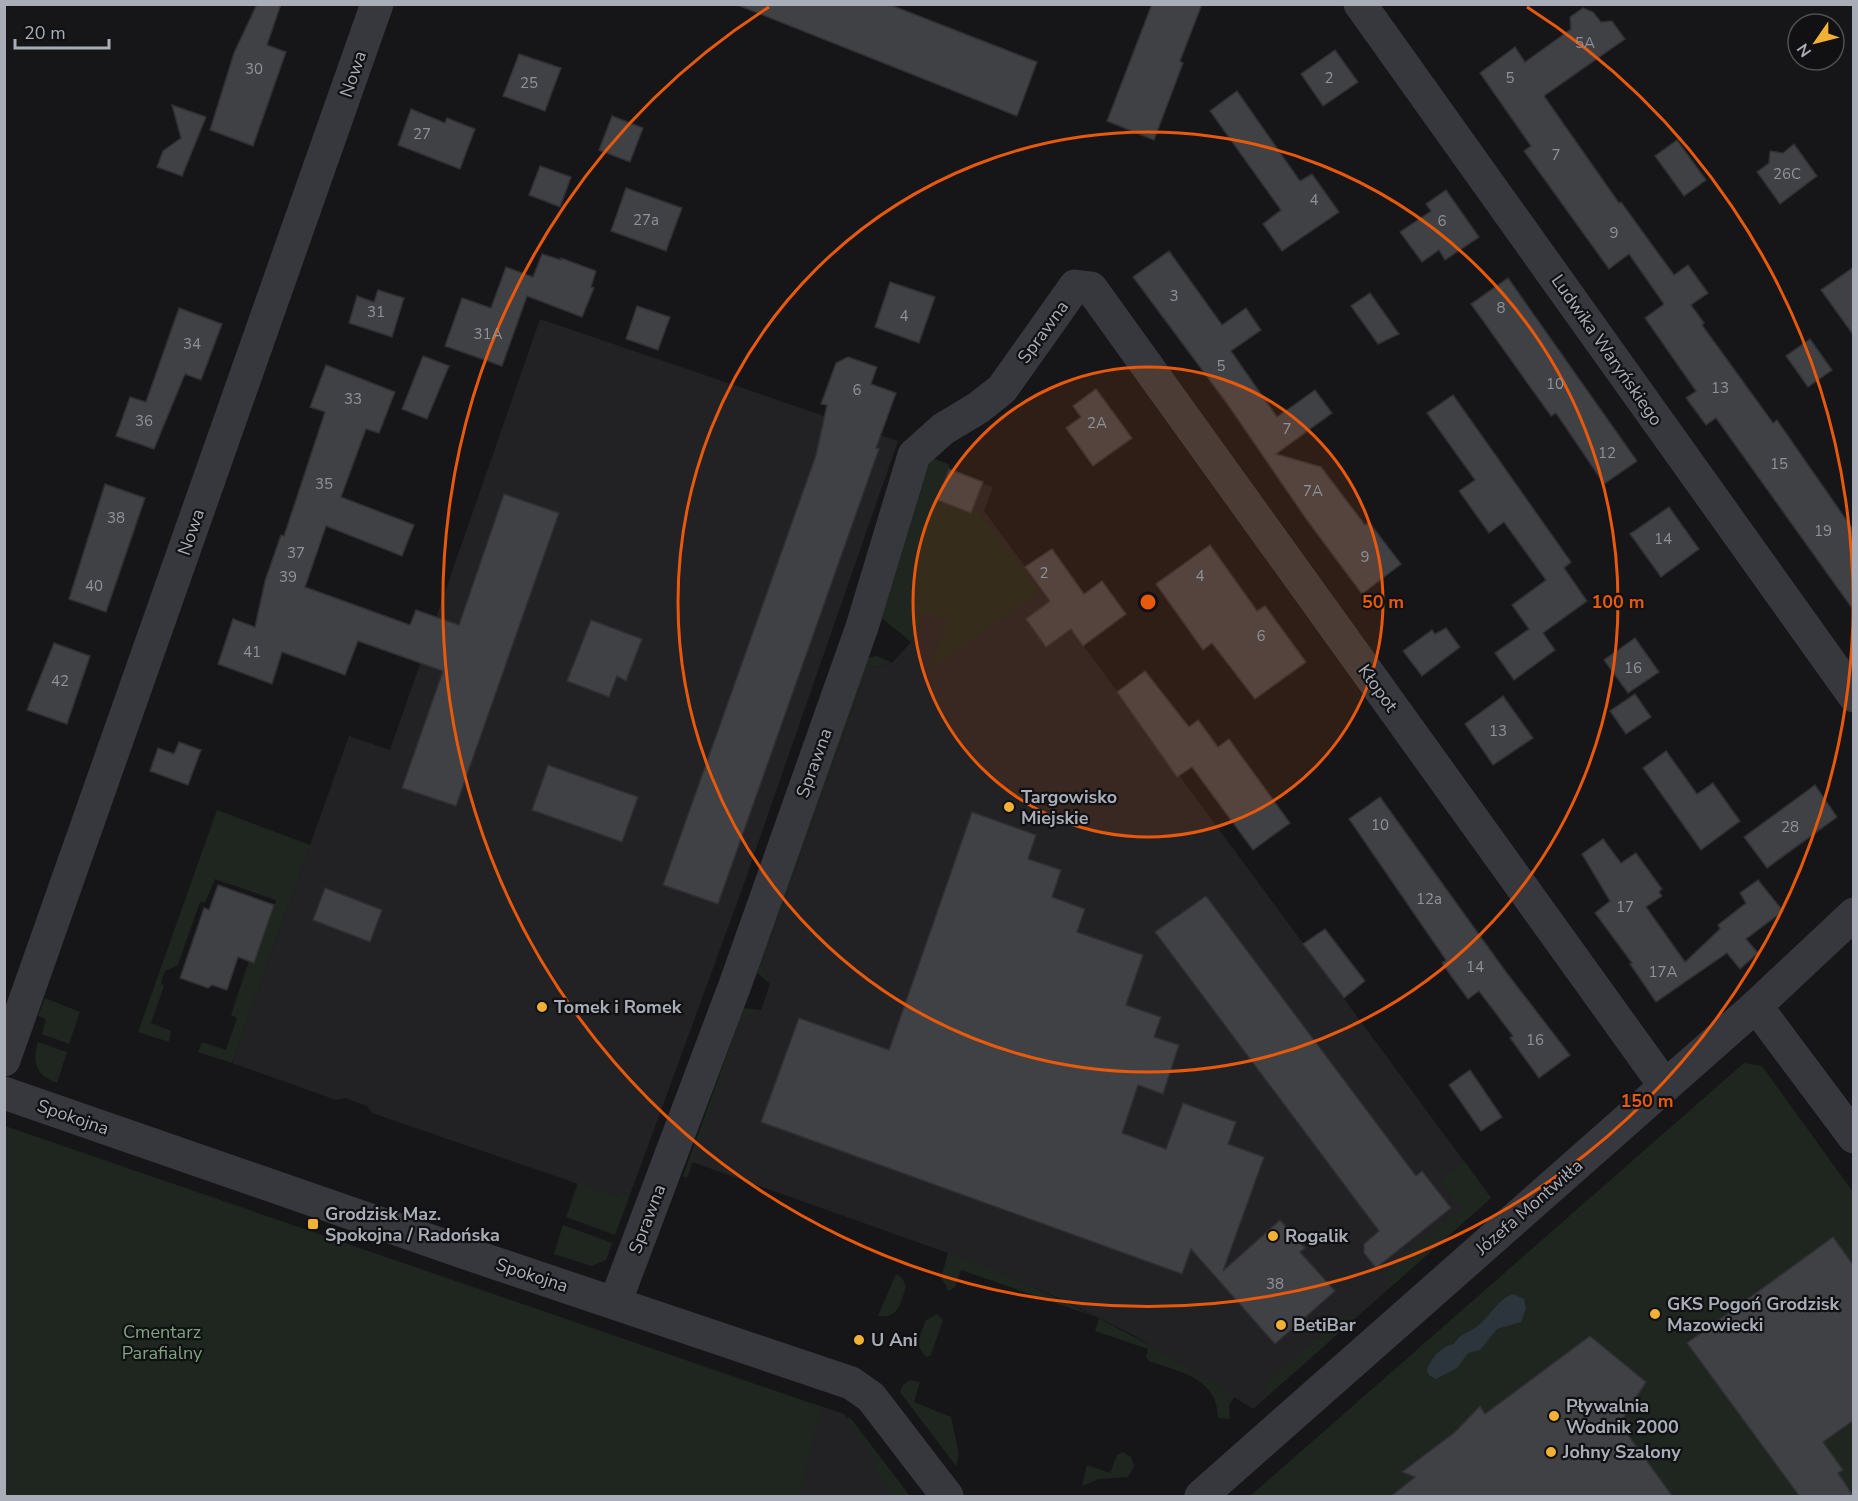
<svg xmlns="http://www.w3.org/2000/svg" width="1858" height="1501" viewBox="0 0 1858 1501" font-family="'Nunito Sans',sans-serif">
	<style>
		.built { fill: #222225 }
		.green { fill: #1e261f }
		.water { fill: #2c353c }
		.building { fill: #404145; stroke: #303034; stroke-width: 1.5 }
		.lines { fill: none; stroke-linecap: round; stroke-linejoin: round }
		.minor { stroke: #37383d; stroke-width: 33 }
		.ring { fill: none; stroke: #e8590c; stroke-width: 3 }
		.poi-dot { fill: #f2b134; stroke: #111113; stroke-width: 2 }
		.labels { text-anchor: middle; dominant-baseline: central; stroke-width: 4.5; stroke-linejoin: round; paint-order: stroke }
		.number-label { font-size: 15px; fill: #8e929b }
		.street-label { font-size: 18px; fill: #a8adb8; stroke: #111113 }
		.poi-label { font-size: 18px; font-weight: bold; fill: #a8adb8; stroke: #111113; text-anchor: start }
		.park-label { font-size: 18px; fill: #7fa381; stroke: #111113 }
		.centre { fill: #e8590c; stroke: #111113; stroke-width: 3 }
		.ring-label { font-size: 18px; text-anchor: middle; font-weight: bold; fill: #e8590c; stroke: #111113; stroke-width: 4.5; stroke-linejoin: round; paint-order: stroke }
	</style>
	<rect width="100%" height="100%" fill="#161618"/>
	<!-- built -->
	<g class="built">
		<path d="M540,319L898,441L741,892L630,1195L623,1193L616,1197L372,1113L367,1106L345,1098L336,1100L232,1063L349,736L390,750Z"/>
		<path d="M938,468L993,487L984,511L1491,1198L1253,1409L1133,1335L1059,1298L948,1253L692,1162L742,1020L761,1010L770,984L762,963L867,669L892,663L911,642L889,607Z"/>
		<path d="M812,1403L844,1414L907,1496H787Z"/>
	</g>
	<!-- green -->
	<g class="green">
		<path d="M933,458L950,465L936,501L972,514L975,507L1040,592L931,669L948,620L924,612L911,642L882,618L927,466Z"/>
		<path d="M877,656L892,663L867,669L762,963L770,984L755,971L867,658Z"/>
		<path d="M217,810L310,845L232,1063L198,1052L202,1042L226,1050L237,1018L231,1015L249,961L254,963L276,900L215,879L205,903L200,902L178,965L165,971L161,983L164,986L151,1023L171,1031L169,1042L138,1032Z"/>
		<path d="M45,998L80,1012L69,1044L42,1034L46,1019L38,1016Z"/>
		<path d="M744,1008L761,1010L742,1020L687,1178L683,1176Z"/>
		<path d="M38,1042L67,1052L57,1083C36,1075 32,1063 38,1042Z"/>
		<path d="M1744,1063L1762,1066L1853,1192V1496H1250Z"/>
		<path d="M5,1126L822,1407L799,1496H5Z"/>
		<path d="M1465,1162L1491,1198L1392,1286L1382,1271L1462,1209L1440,1181Z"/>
		<path d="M578,1183L616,1197L623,1193L630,1195L615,1235L566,1217Z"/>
		<path d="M563,1225L612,1243L606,1260L591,1266L554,1254Z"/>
		<path d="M948,1253C1050,1291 1144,1337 1234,1397L1229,1406L1230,1419L1218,1418C1218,1378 1180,1372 1149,1361L1146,1357L1148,1349L1095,1331L1099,1318L961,1270L955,1287L949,1291L941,1278Z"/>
		<path d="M896,1274L902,1278L906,1286C901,1302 899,1319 878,1316Z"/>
		<path d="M937,1314L943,1320L931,1355L927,1357C913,1346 921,1334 926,1320Z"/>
		<path d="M1343,1315L1357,1317L1266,1397L1267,1383Z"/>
		<path d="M910,1380L920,1382L914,1402L951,1417L959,1455L956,1466L900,1392L903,1385Z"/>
		<path d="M848,1417L852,1420L910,1496H895L872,1466L878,1461L848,1422Z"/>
		<path d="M1123,1452L1131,1457L1134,1466L1128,1477L1099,1479L1082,1486L1087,1465L1110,1473L1117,1455Z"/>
	</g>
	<!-- water -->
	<path class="water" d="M1513,1294L1524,1299L1526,1308L1521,1322L1497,1329L1480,1350L1468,1353L1457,1368L1436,1379L1429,1375L1427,1370C1431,1358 1442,1346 1454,1344C1460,1333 1469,1333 1479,1325C1491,1315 1498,1299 1513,1294Z"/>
	<!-- building -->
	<g class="building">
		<path d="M257,4H281L267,45L286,52L253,146L210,130L234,53Z"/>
		<path d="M735,4H888L1037,62L1017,116Z"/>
		<path d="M1152,4H1202L1180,61L1183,63L1154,140L1107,121Z"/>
		<path d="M1583,8L1593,12L1601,22L1612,21L1625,39L1544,96L1619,203L1621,202L1674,275L1688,265L1708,293L1691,305L1704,323L1702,325L1773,423L1777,420L1854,531V611L1716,418L1706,425L1686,398L1696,391L1645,318L1664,304L1629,254L1609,269L1524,151L1531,146L1480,73L1515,47L1525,62L1571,29L1570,17Z"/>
		<path d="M1335,50L1358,82L1323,106L1301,74Z"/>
		<path d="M519,54L561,68L545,111L503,96Z"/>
		<path d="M1237,91L1300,181L1312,174L1339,212L1282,251L1263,224L1281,210L1210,111Z"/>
		<path d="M172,105L206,117L182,176L157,167L163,151L181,138Z"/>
		<path d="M411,109L445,123L447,118L475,129L460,169L398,145Z"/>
		<path d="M612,116L643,128L630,162L599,150Z"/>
		<path d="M1677,140L1706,180L1684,196L1655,156Z"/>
		<path d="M1794,144L1817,176L1780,204L1757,172L1769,163L1770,151L1783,153Z"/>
		<path d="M540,166L571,177L560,207L529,195Z"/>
		<path d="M626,188L682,208L666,251L611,231Z"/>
		<path d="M1446,190L1479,237L1445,260L1439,250L1422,262L1400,232L1431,211L1426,204Z"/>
		<path d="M1169,251L1222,325L1246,308L1261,330L1231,351L1277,417L1315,390L1332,413L1276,454L1321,467L1365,525L1369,522L1401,564L1362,594L1307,520L1226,402L1133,277Z"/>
		<path d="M542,254L561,260V258L596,271L591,287L594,288L582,317L527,296L502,366L445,346L462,298L491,308L506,267L533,277Z"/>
		<path d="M1854,267V336L1821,290Z"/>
		<path d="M1508,278L1637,461L1604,484L1556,413L1551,416L1471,304Z"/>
		<path d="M890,282L935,297L919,343L875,327Z"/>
		<path d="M378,290L404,298L392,337L349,323L357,296L374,302Z"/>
		<path d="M1370,293L1399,334L1378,344L1351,306Z"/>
		<path d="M637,306L670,317L658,350L626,339Z"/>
		<path d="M179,308L222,324L201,380L185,374L154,449L116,436L130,397L146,402Z"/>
		<path d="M1810,339L1832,370L1808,387L1786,356Z"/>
		<path d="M423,356L449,366L427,419L402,409Z"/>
		<path d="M848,357L877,367L871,384L896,393L876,448L879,449L718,904L663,885L816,455L827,405L821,404L836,363Z"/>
		<path d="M326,365L395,392L379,433L366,429L341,497L414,525L402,556L326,526L305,587L410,625L416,610L459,625L504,494L559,513L456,806L402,788L443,671L358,641L345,675L282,652L272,684L218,664L233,619L255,627L265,581L281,535L284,536L325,412L310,407Z"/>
		<path d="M1096,389L1132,438L1093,466L1066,428L1081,417L1073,406Z"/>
		<path d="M1453,395L1571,562L1564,568L1587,601L1543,633L1555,650L1514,680L1495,653L1529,629L1512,605L1546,580L1504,522L1489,533L1459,491L1475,480L1427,413Z"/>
		<path d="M949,469L983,482L971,513L937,500Z"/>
		<path d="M105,484L145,498L106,612L69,599Z"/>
		<path d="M1669,507L1699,549L1661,577L1630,534Z"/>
		<path d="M1210,545L1257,611L1265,606L1306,662L1255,699L1212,643L1203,650L1156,584Z"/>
		<path d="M1052,549L1084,594L1102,581L1126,614L1083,646L1071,629L1046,647L1026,619L1050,601L1025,567Z"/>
		<path d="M591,620L642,639L626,681L617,676L609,697L567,681Z"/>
		<path d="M1446,628L1460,647L1422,676L1403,651L1432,630L1435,634Z"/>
		<path d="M1635,638L1659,672L1628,693L1604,660Z"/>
		<path d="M54,643L90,656L67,724L27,710Z"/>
		<path d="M1145,671L1189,727L1198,720L1218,747L1229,739L1290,823L1253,850L1192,767L1177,777L1117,692Z"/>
		<path d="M1635,694L1651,717L1626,734L1610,711Z"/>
		<path d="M1503,696L1533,738L1493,765L1465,724Z"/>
		<path d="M179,742L201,750L188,785L150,771L158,748L174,754Z"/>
		<path d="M1666,751L1697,794L1713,783L1740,821L1701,850L1643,768Z"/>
		<path d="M548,765L638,797L622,842L532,810Z"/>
		<path d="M1815,785L1837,817L1767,868L1744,837Z"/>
		<path d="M1380,797L1506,972L1570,1055L1539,1078L1510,1038L1513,1036L1479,991L1468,999L1449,973L1442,963L1446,960L1349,819Z"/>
		<path d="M972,812L1036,835L1028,859L1061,870L1052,897L1085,909L1077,932L1143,955L1126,1005L1161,1017L1154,1037L1179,1045L1163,1094L1138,1085L1122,1133L1166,1149L1183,1103L1236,1122L1228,1144L1264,1157L1223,1271L1280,1220L1305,1248L1300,1252L1335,1291L1275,1344L1191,1249L1182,1274L761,1122L799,1018L889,1050Z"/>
		<path d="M1603,839L1621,863L1636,853L1662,889L1659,892L1662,896L1646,907L1685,962L1720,929L1718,925L1746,903L1740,893L1758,880L1783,911L1746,939L1758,953L1740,969L1727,953L1656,1002L1630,964L1632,963L1595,913L1610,901L1582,854Z"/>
		<path d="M218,885L274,905L254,963L238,957L227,990L212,985L208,988L180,978L204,908L209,910Z"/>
		<path d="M325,888L382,910L370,942L313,920Z"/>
		<path d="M1206,896L1416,1176L1422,1171L1451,1208L1376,1268L1364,1253V1244L1379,1231L1155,932Z"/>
		<path d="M1325,929L1365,981L1344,998L1303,944Z"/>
		<path d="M1470,1070L1502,1117L1481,1131L1449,1085Z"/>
		<path d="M1833,1237L1854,1266V1420L1823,1442L1843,1470L1838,1473L1854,1497H1800L1687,1343Z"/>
		<path d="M1590,1336L1646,1382L1620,1424L1673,1497H1390L1415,1477L1402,1472L1455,1432L1480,1406L1485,1414Z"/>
	</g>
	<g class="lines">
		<!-- minor -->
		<g class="minor">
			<path d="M1360,4L1854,696"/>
			<path d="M1756,1006L1854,1137"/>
			<path d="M4,1060L377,4"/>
			<path d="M4,1093L480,1258L851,1383L871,1397L947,1496"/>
			<path d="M615,1303L735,985L862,627L914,455L943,429L978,408L1002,389L1075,286L1091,288L1665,1086"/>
			<path d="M1201,1496L1756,1006L1854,914"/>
		</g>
	</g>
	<!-- distance rings -->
	<circle cx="1148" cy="602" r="235" fill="#e8590c" fill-opacity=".12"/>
	<g class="ring">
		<circle cx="1148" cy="602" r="235"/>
		<circle cx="1148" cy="602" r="470"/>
		<path d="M1527 7A705 705 0 1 1 769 7"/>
	</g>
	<!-- markers -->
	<g class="poi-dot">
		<circle cx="1009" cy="807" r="6"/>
		<circle cx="542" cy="1007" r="6"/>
		<rect x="307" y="1218" width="12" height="12" rx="3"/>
		<circle cx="1273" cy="1236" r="6"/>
		<circle cx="1655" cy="1314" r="6"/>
		<circle cx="1281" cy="1325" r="6"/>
		<circle cx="859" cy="1340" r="6"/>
		<circle cx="1554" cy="1416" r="6"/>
		<circle cx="1551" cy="1452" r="6"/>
	</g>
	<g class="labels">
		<!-- number labels -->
		<g class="number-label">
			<text x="1585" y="43">5A</text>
			<text x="254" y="69">30</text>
			<text x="1329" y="78">2</text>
			<text x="1510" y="78">5</text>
			<text x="529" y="83">25</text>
			<text x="422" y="134">27</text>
			<text x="1556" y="155">7</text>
			<text x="1787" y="174">26C</text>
			<text x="1314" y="200">4</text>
			<text x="646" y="220">27a</text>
			<text x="1442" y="221">6</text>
			<text x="1614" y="233">9</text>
			<text x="1174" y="296">3</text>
			<text x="1501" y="308">8</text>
			<text x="376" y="312">31</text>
			<text x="904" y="316">4</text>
			<text x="488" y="334">31A</text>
			<text x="192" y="344">34</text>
			<text x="1221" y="366">5</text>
			<text x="1555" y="384">10</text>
			<text x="1720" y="388">13</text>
			<text x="857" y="390">6</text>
			<text x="353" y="399">33</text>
			<text x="144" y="421">36</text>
			<text x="1097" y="423">2A</text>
			<text x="1287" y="429">7</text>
			<text x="1607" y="453">12</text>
			<text x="1779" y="464">15</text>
			<text x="324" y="484">35</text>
			<text x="1313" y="491">7A</text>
			<text x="116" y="518">38</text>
			<text x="1823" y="531">19</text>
			<text x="1663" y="539">14</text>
			<text x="296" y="553">37</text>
			<text x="1365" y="557">9</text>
			<text x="1044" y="573">2</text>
			<text x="1200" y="576">4</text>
			<text x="288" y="577">39</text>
			<text x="94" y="586">40</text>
			<text x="1261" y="636">6</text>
			<text x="252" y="652">41</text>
			<text x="1633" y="668">16</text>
			<text x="60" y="681">42</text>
			<text x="1498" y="731">13</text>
			<text x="1380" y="825">10</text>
			<text x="1790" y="827">28</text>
			<text x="1429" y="899">12a</text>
			<text x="1625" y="907">17</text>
			<text x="1475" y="967">14</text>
			<text x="1663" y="972">17A</text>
			<text x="1535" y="1040">16</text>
			<text x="1275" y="1284">38</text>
		</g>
		<!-- street labels -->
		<g class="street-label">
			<text transform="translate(353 74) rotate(-71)">Nowa</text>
			<text transform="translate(1043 332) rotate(-54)">Sprawna</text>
			<text transform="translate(1607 350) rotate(55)">Ludwika Waryńskiego</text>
			<text transform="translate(191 532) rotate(-71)">Nowa</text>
			<text transform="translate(1378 688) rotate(54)">Kłopot</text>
			<text transform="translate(814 763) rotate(-70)">Sprawna</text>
			<text transform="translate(73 1117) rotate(19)">Spokojna</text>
			<text transform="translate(1529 1207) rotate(-41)">Józefa Montwiłła</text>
			<text transform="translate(647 1219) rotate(-69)">Sprawna</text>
			<text transform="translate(532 1275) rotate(18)">Spokojna</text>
		</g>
		<!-- poi labels -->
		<g class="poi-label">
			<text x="1021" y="797">Targowisko<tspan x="1021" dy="21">Miejskie</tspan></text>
			<text x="554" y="1007">Tomek i Romek</text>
			<text x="325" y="1214">Grodzisk Maz.<tspan x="325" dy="21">Spokojna / Radońska</tspan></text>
			<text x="1285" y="1236">Rogalik</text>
			<text x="1667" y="1304">GKS Pogoń Grodzisk<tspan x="1667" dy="21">Mazowiecki</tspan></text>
			<text x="1293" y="1325">BetiBar</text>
			<text x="871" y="1340">U Ani</text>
			<text x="1566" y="1406">Pływalnia<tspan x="1566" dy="21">Wodnik 2000</tspan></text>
			<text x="1563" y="1452">Johny Szalony</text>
		</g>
		<!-- park labels -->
		<g class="park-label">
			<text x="162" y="1332">Cmentarz<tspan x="162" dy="21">Parafialny</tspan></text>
		</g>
	</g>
	<circle cx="1148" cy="602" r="9" class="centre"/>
	<g class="ring-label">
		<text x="1383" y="608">50 m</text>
		<text x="1618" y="608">100 m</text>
		<text x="1647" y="1107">150 m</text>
	</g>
	<!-- border -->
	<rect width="1858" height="1501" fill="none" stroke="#a8adb8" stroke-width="12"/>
	<!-- north arrow -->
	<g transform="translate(1816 42) rotate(235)"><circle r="28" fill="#111113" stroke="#4d4f55" stroke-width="1.5"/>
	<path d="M0-4.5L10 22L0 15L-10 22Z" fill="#f2b134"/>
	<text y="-9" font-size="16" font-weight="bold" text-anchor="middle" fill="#a8adb8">N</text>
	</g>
	<!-- scale -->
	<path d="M15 39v9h94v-9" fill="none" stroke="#a8adb8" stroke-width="3"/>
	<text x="24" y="39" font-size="18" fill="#a8adb8" stroke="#111113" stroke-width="4.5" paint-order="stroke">20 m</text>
</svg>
